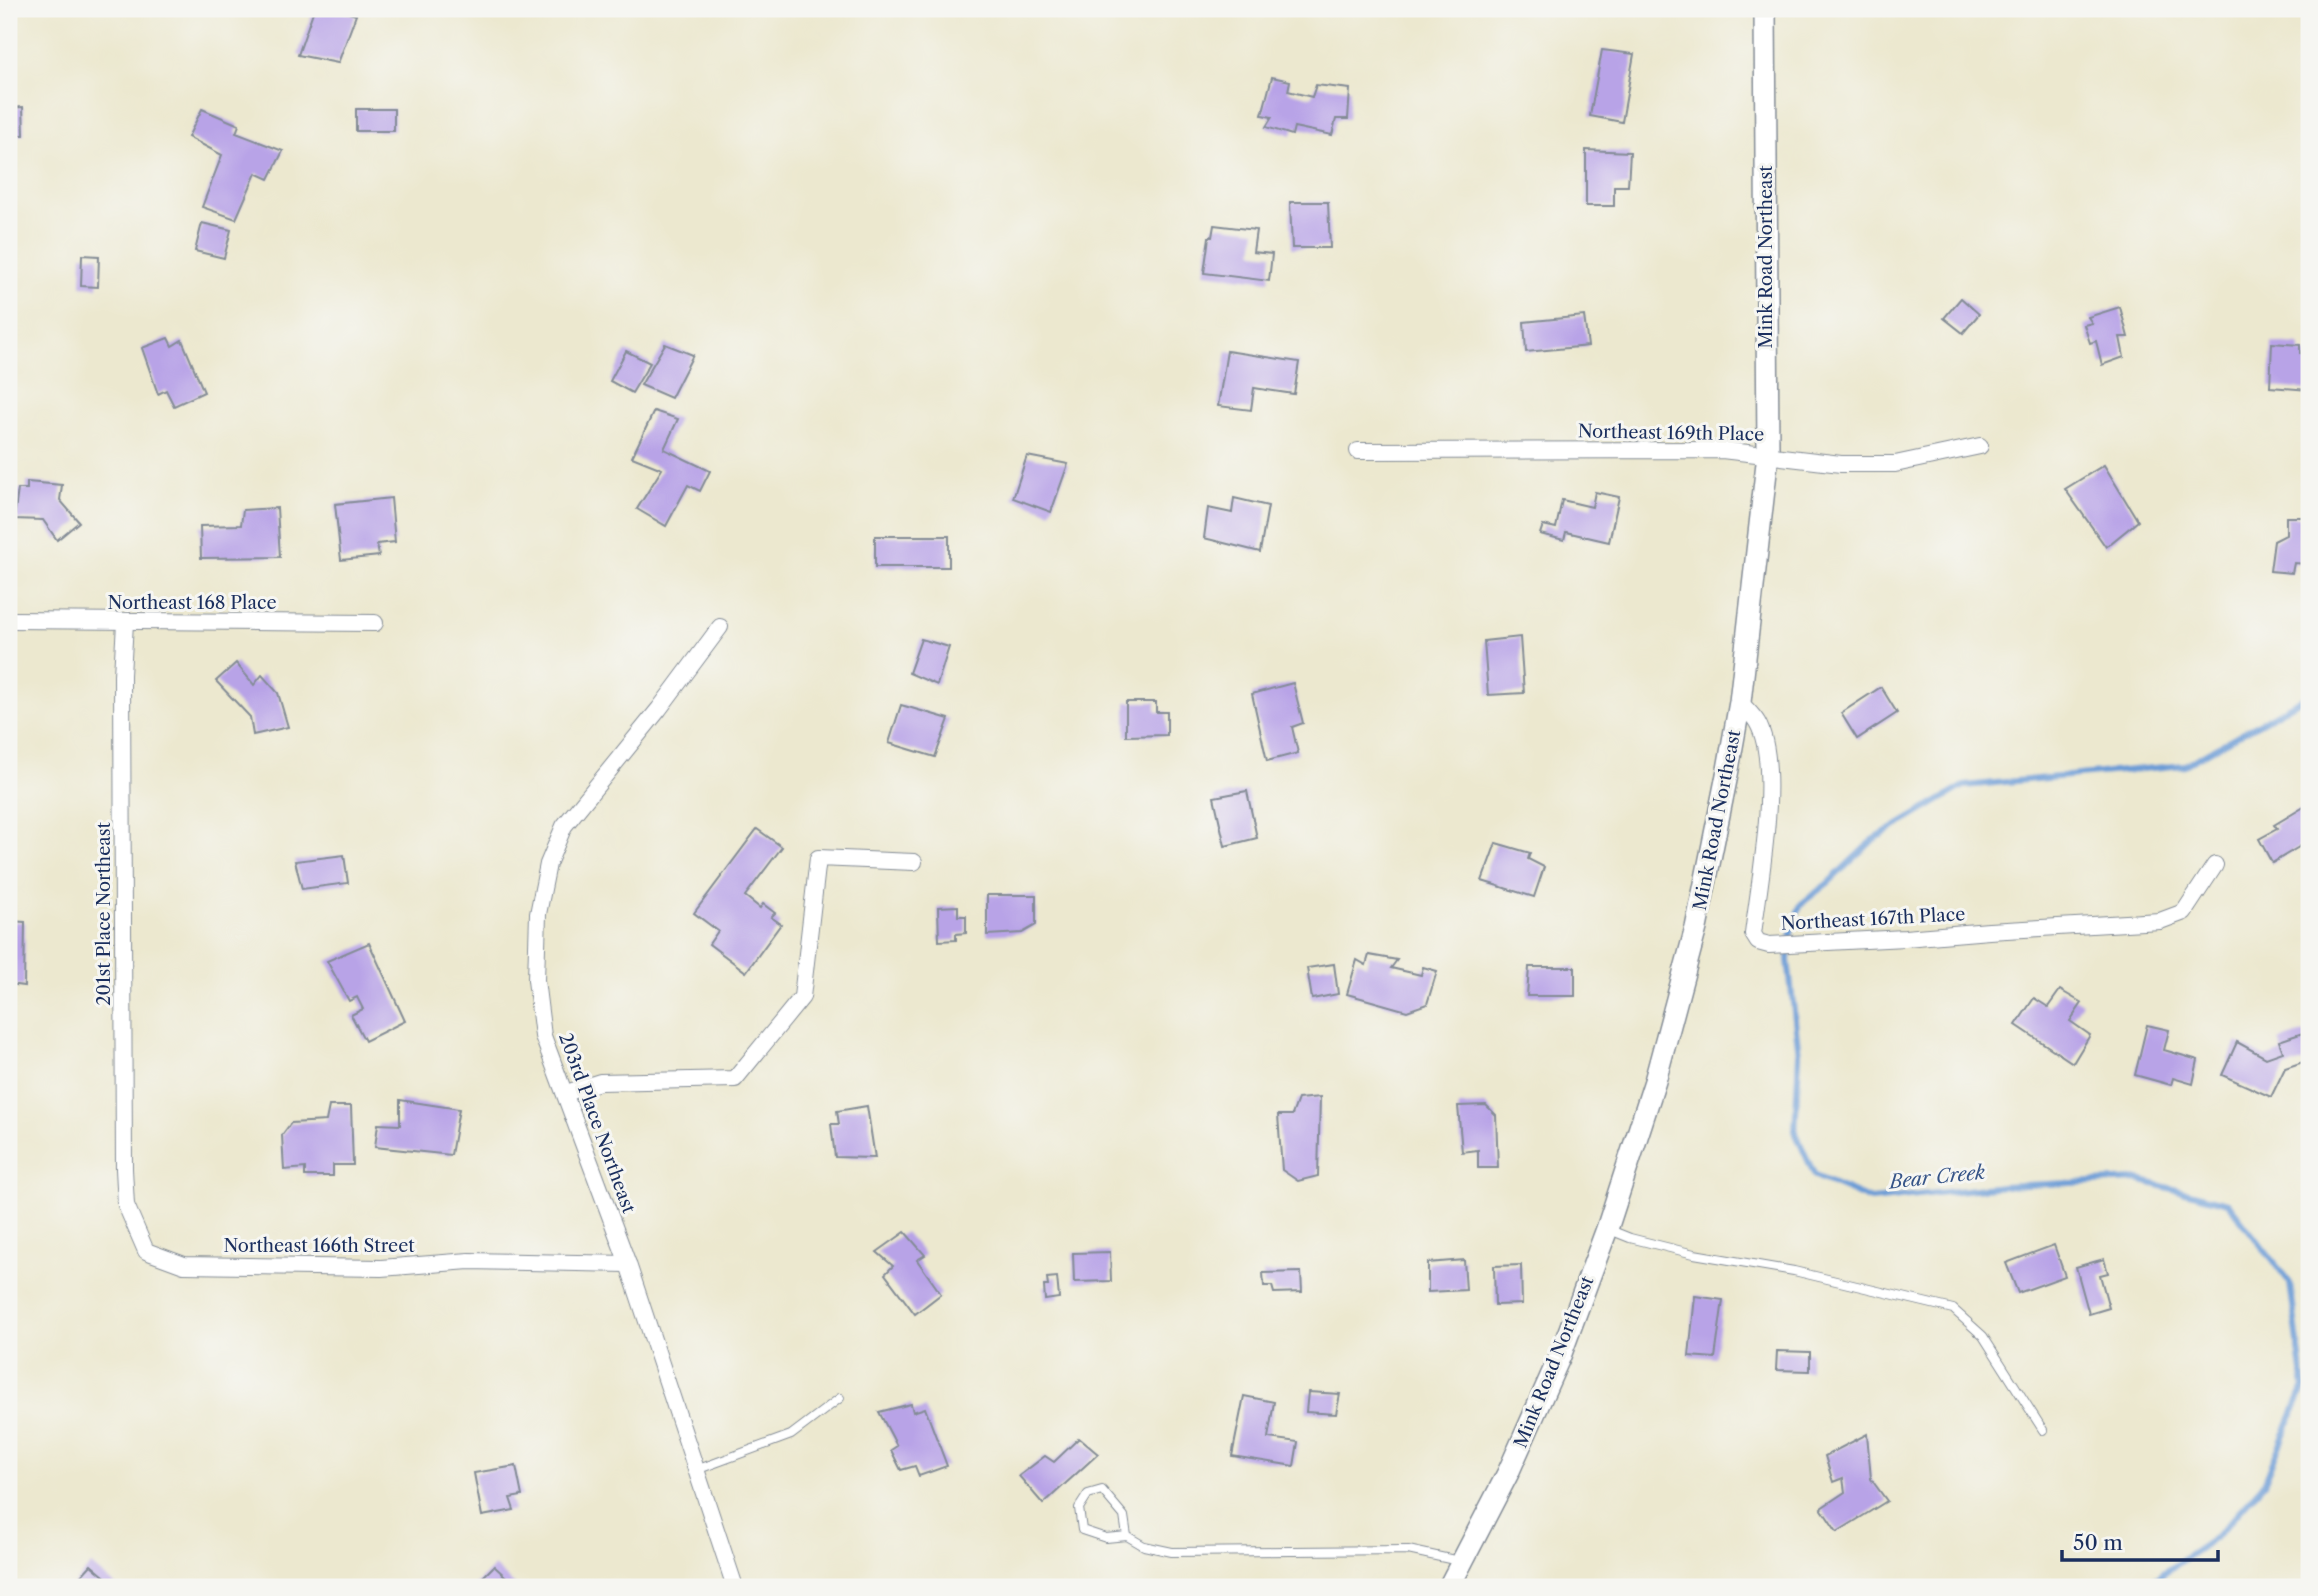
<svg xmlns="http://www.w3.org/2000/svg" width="2318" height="1596" viewBox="0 0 2318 1596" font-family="'Libre Caslon Text',serif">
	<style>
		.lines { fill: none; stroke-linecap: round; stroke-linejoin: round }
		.stream { stroke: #6c9cd6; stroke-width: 6 }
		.building { fill: #b8a3e7 }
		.service-casing { stroke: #848c96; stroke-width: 10 }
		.minor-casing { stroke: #848c96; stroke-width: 18 }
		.tertiary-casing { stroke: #848c96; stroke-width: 24 }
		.service { stroke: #fff; stroke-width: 8 }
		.minor { stroke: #fff; stroke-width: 16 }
		.tertiary { stroke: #fff; stroke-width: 21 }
		.labels { text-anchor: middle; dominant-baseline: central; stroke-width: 6; stroke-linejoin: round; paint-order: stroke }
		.street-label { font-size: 18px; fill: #1b2f5e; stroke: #f6f6f2 }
		.water-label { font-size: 19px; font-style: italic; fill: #375588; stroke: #f6f6f2 }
	</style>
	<rect width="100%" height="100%" fill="#f6f6f2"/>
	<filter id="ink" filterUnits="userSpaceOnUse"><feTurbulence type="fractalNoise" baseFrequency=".0143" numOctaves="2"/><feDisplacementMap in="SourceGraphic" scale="14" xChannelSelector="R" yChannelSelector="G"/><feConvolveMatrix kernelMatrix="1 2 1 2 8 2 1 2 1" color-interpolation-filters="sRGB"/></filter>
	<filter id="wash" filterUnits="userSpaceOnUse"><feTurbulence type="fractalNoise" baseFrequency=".00686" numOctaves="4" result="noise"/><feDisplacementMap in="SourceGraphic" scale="28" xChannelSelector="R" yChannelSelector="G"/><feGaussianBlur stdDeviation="1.57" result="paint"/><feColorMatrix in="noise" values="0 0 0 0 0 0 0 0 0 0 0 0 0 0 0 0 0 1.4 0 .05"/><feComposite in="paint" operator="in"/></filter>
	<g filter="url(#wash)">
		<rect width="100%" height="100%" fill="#ece8cf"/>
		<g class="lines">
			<!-- stream -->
			<path class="stream" d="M2143,1587L2216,1537L2264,1483L2304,1387L2290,1283L2228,1203L2138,1180L2003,1186L1871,1200L1815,1176L1795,1132L1799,1055L1788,960L1792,926L1801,904L1828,883L1873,840L1964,786L2185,765L2309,695"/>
		</g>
		<g id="blocks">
			<!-- building -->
			<g class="building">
				<path d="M314,9H336L356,15L338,63L298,55Z"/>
				<path d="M1602,50L1634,54L1622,122L1590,116Z"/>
				<path d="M1272,77L1290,81L1288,91L1312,97L1316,85L1350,89L1348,119H1336L1332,135L1294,127L1292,135L1266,127L1272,117L1262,115Z"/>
				<path d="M23,107L24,135H9V108Z"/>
				<path d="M202,109L239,125L236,133L283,151L269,179L256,173L236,219L202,207L222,155L188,137Z"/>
				<rect x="356" y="109" width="38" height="22"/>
				<path d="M1586,150L1630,152L1628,186H1614V206H1586Z"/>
				<path d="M1290,202H1328L1330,248H1292Z"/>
				<path d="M202,223L231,230L224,258L195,251Z"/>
				<path d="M1214,225L1256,230L1253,252L1272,254L1269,281L1204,273L1209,237H1212Z"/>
				<path d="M82,255L99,256L98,287L81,286Z"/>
				<path d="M1961,298L1979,314L1963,333L1944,318Z"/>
				<path d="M2120,307L2128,337H2120L2124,357L2102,365L2096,341L2090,343L2084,325L2092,323L2088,317Z"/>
				<path d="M1584,316L1588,346L1526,352L1524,322Z"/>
				<path d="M168,338L172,346L182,340L204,392L174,406L166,390L158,394L142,348Z"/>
				<path d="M2272,343L2300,345V353L2309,354V390L2270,387Z"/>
				<path d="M665,344L693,355L671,398L641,385Z"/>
				<path d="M626,351L650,363L632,393L610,381Z"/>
				<path d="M1227,351L1299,362L1294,394L1254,388L1251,410L1218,406Z"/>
				<path d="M654,411L678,419L664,449L710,471L700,491L688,485L666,526L637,509L662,469L632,457Z"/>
				<path d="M1027,456L1068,464L1051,512L1013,498Z"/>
				<path d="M2104,465L2138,521L2106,547L2065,489Z"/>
				<path d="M27,482L62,485L60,500L79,522L57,540L43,520L14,519L18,489H27Z"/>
				<path d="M1595,492L1619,497L1609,542L1566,532L1564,540L1540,534L1543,525L1556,528L1562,500L1592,507Z"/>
				<path d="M391,498L395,542L377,544L379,556L341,560L335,504Z"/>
				<path d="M1234,498L1268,506L1260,552L1204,538L1208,508L1232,513Z"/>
				<path d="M277,508L280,557L201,558L200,526L241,525L243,510Z"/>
				<path d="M2309,509V564L2294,563L2292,573L2270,571L2274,541L2286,535V517H2302Z"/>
				<rect x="875" y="536" width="74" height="31"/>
				<path d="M1520,637L1524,693L1488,695L1484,641Z"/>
				<path d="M921,639L949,647L937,685L909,673Z"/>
				<path d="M236,663L254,685L262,675L278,693L288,727L253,735L250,717L216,681Z"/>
				<path d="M1293,683L1303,723L1292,727L1298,753L1267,761L1252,694Z"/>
				<path d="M1881,687L1897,713L1857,739L1841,713Z"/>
				<path d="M1126,702H1156V712H1167V735L1126,736Z"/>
				<path d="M901,705L949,719L935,757L889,743Z"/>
				<path d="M1247,791L1257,838L1225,846L1214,797Z"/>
				<path d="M2309,804V841L2272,863L2259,839L2277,829L2274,825Z"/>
				<path d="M757,829L782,847L745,896L760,908L763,904L775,913L771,917L781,924L746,972L709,944L718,931L694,913Z"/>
				<path d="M1496,843L1530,853L1528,859L1544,867L1534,897L1482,881Z"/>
				<path d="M344,855L348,883L302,889L295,861Z"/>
				<path d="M987,895H1036V925L1022,933L987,935Z"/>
				<path d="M958,906V916H966V933L956,934V940L939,941L938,907Z"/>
				<path d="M9,921L25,922L24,986L9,984Z"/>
				<path d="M369,943L405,1021L365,1041L351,1015L363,1009L357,997L349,1001L327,961Z"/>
				<path d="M1369,955L1397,960L1391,968L1421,975L1423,967L1437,971L1427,1004L1407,1011L1347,994L1357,960L1366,965Z"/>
				<path d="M1334,964L1338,994L1312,999L1307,968Z"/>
				<path d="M1529,967H1575V996H1527Z"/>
				<path d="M2060,990L2082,1003L2070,1021L2090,1035L2073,1063L2016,1025L2034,998L2048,1007Z"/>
				<path d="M2147,1025L2169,1030L2164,1050L2198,1060L2193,1084L2173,1078L2171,1085L2135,1075Z"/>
				<path d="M2309,1031V1060L2285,1068L2271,1097L2222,1075L2237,1042L2266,1058L2283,1052L2279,1041Z"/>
				<path d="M1320,1097L1318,1176L1298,1181L1282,1170L1278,1115H1292L1298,1099Z"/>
				<path d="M400,1100L459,1109L451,1155L375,1147L378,1124L400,1125Z"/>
				<path d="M1486,1105L1496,1115L1498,1168H1478V1150L1462,1152L1458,1106Z"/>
				<path d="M329,1106H351L353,1165H333V1176H305V1168L284,1170L282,1135L291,1123L326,1121Z"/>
				<path d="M867,1106L875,1158L835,1157L831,1124H839L837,1111Z"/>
				<path d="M905,1232L925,1255L917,1260L941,1294L915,1314L885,1274L893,1266L877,1252Z"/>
				<path d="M2054,1245L2065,1276L2018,1293L2006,1263Z"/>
				<path d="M1110,1252L1111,1281L1074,1282L1073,1253Z"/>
				<path d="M2104,1259L2108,1273L2100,1275L2109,1308L2089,1314L2076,1267Z"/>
				<path d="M1464,1260L1466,1290L1428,1292V1263Z"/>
				<path d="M1521,1265L1522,1304L1495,1305L1494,1266Z"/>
				<path d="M1301,1272L1302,1292L1274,1293L1272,1286H1264L1263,1273Z"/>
				<path d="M1057,1277L1059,1298L1045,1300L1044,1286H1048L1047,1278Z"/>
				<path d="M1695,1296L1723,1300L1715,1358L1689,1356Z"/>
				<path d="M1777,1351L1810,1352V1371L1776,1370Z"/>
				<path d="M1308,1392L1340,1394L1336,1414L1306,1412Z"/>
				<path d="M1244,1396L1274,1402L1268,1438L1298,1442L1294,1466L1232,1456Z"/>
				<path d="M911,1404L913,1412L925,1408L947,1466L919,1476L915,1466L901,1470L891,1450L897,1446L879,1412Z"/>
				<path d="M1867,1434L1871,1479L1887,1501L1837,1532L1821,1508L1845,1492L1843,1478L1833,1482L1825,1456Z"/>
				<path d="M1079,1438L1098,1454L1043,1504L1019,1476L1045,1456L1054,1462Z"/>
				<path d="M516,1466L522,1496L510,1498L514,1510L482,1516L474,1473Z"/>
				<path d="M91,1565L117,1587H71Z"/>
				<path d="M494,1566L517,1587H473Z"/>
			</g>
		</g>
	</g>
	<g filter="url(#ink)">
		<use href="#blocks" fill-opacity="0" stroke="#848c96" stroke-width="2"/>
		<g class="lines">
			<defs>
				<g id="service">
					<path d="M1610,1230L1630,1238L1694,1254L1794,1271L1953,1309L1983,1336L2043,1430"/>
					<path d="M696,1470L791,1435L840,1398"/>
					<path d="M1127,1536L1106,1538L1082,1530L1079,1508L1088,1494L1102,1490L1124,1516L1127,1536L1144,1546L1172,1552L1408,1550L1459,1561"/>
				</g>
				<g id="minor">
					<path d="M1358,451L1722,450L1841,464H1895L1980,446"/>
					<path d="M9,620L375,623"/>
					<path d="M125,623L122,675L124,1169L126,1205L146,1251L184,1265L381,1268L469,1261L628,1264"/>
					<path d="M720,627L659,709L564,826L548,864L538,914L536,980L543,1036L628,1264L735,1587"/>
					<path d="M1740,702C1745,708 1753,715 1757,722C1782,764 1759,885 1753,934L1758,942L1769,945L1905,938L1989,931L2160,921L2184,912L2215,865"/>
					<path d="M566,1093L600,1082L735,1079L802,997L818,858L914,862"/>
				</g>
				<path id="tertiary" d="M1449,1587L1508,1473L1560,1356L1607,1229L1655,1081L1696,928L1727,775L1740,702L1768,454L1765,9"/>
			</defs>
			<!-- service casing -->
			<use href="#service" class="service-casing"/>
			<!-- minor casing -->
			<use href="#minor" class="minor-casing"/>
			<!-- tertiary casing -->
			<use href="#tertiary" class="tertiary-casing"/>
			<!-- service -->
			<use href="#service" class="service"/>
			<!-- minor -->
			<use href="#minor" class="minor"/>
			<!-- tertiary -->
			<use href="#tertiary" class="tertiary"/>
		</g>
	</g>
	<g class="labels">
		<!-- street labels -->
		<g class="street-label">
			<text transform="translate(1766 257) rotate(-90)">Mink Road Northeast</text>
			<text transform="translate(1671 433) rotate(1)">Northeast 169th Place</text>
			<text x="192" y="603">Northeast 168 Place</text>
			<text transform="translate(1717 820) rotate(-79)">Mink Road Northeast</text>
			<text transform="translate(104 914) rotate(-90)">201st Place Northeast</text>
			<text transform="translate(1873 919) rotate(-3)">Northeast 167th Place</text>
			<text transform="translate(597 1123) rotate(70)">203rd Place Northeast</text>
			<text x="319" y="1246">Northeast 166th Street</text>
			<text transform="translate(1554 1362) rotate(-68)">Mink Road Northeast</text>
		</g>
		<!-- water labels -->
		<g class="water-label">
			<text transform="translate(1937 1177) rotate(-6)">Bear Creek</text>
		</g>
	</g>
	<!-- margin -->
	<rect width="2318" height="1596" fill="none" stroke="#f6f6f2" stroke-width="35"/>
	<!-- scale -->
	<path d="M2062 1550v10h156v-10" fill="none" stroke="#1b2f5e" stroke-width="3.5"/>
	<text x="2073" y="1550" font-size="21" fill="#1b2f5e" stroke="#f6f6f2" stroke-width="5" paint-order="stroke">50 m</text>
</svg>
